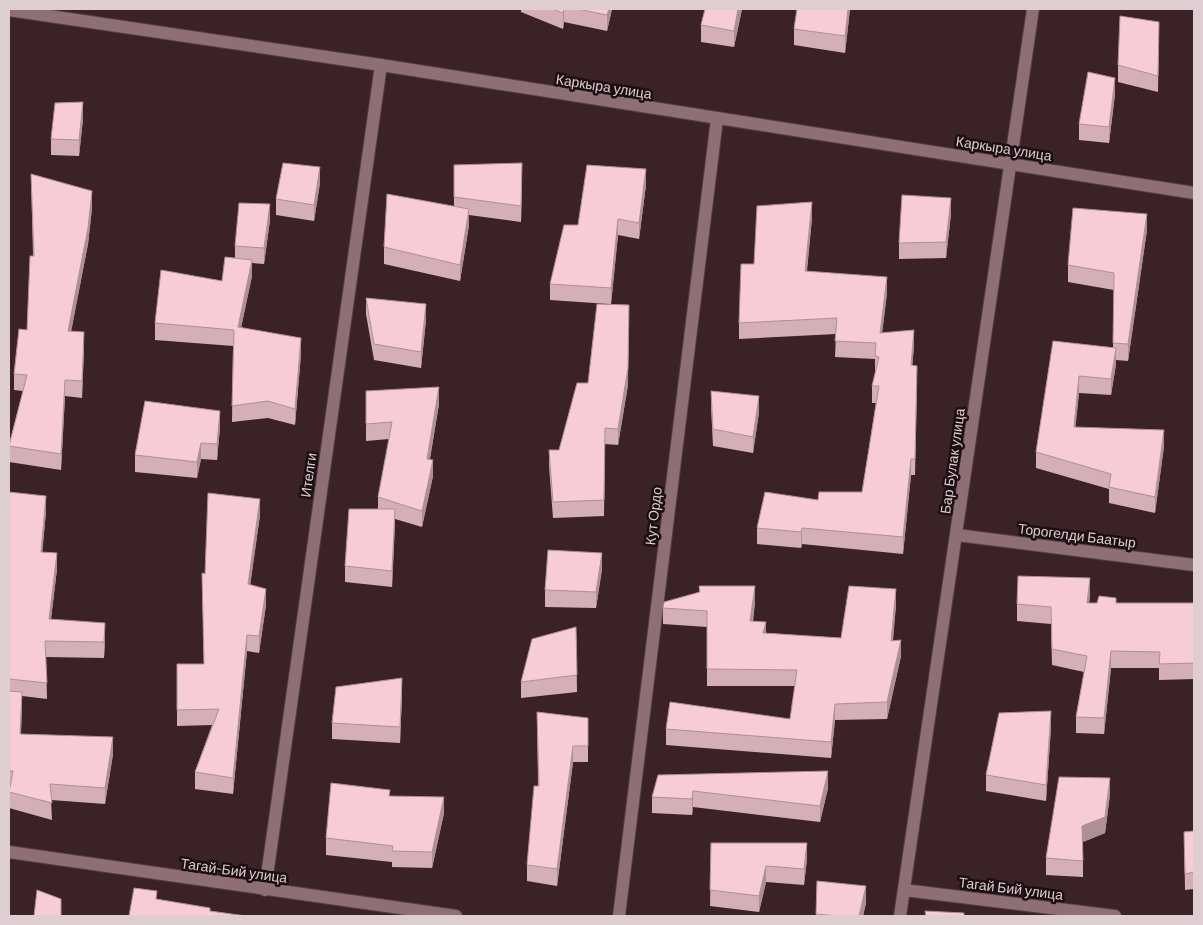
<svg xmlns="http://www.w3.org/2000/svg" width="1203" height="925" viewBox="0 0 1203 925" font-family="Barlow,sans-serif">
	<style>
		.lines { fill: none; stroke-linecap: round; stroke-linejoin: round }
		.street-casing { stroke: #523e42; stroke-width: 14 }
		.secondary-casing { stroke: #523e42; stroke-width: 14 }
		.street { stroke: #8e6f75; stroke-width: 12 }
		.secondary { stroke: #8e6f75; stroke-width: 12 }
		.wall { fill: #d4afb6 }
		.shaded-wall { fill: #ad8f94 }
		.building { fill: #f7ccd4; stroke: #ad8f94 }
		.labels { text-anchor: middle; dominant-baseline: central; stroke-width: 5; stroke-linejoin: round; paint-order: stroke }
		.street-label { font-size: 14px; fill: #dfced1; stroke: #1b0f12 }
	</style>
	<rect width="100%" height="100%" fill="#3b2227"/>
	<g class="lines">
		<defs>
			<g id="street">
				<path d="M9,10L381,65L1194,193"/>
				<path d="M957,535L1194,565"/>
				<path d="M265,890L381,65"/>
				<path d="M904,890L1115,916"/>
				<path d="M619,916L717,119"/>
			</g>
			<g id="secondary">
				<path d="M9,852L456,916"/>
				<path d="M900,916L1033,9"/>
			</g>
		</defs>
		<!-- street casing -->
		<use href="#street" class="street-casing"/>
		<!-- secondary casing -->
		<use href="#secondary" class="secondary-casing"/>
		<!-- street -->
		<use href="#street" class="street"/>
		<!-- secondary -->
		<use href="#secondary" class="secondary"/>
	</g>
	<!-- wall -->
	<g class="wall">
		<path d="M521,9H612L607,31L564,22L563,29L521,12Z"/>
		<path d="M742,9L734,47L701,42V25Z"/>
		<path d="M797,9H850L845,53L794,45V29Z"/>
		<path d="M1159,22L1158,92L1118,82V65Z"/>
		<path d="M1115,94L1109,143L1079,140V124Z"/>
		<path d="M83,119L79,156L51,155V139Z"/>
		<path d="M454,165L522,179L521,222L469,215V225L460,281L384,264V247L454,206Z"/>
		<path d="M31,174L92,208L88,244L71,331L84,348L82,398L65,396L61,470L9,462V444L23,391L14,390V374L27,330L33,256Z"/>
		<path d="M320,183L314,221L276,215V199Z"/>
		<path d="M646,185L639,239L618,235L611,304L628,385L618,445L605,444L604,516L553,518L549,466V450H559L588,383L609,304L550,300V284L578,225Z"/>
		<path d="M951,214L946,258L899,259V243Z"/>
		<path d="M812,218L807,271L887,293L882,333L914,346L912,366L917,382L915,475H911L903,554L802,544L801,548L757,544V528L818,500L862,492L876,403H872V386L876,373H875V359L835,357L836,334L739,339V323L754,264Z"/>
		<path d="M270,220L264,264L252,263V276L241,327L301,354L295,425L268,418L232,422L233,346L155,340V323L222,281L235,258V246Z"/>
		<path d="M1147,230L1128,361L1116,360V364L1111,395L1079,393L1075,427L1164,446L1155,513L1109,503V489L1036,468V452L1053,341L1113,348L1114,290L1068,282V265Z"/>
		<path d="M366,298L426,320L421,368L374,360L366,314Z"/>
		<path d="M366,391L439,404L430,459L433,476L422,527L395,519L392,587L345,582V566L378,509V497L389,439L366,441Z"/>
		<path d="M711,391L759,412L753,453L713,446L711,407Z"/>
		<path d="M220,427L217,460L201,459L197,478L135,472V455Z"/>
		<path d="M9,492L46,512L42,552L57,569L51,619L105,640L104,658L46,657L47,699L22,696L21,734L113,754L105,804L51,800L52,820L9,808Z"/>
		<path d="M260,515L250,585L266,605L259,653L247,651L233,794L195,789V772L212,725L177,726V664H204L202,573L205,574Z"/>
		<path d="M602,569L596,608L545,607V590Z"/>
		<path d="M699,586L755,602L753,622L766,633L841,638L896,605L893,640L901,656L887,719L835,720L831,758L666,745V729L790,719L795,686H707V627L663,624V608L699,592Z"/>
		<path d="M1090,595L1089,603H1194V679L1159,680V668H1111L1104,734L1076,733V717L1084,672L1052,665L1051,624L1017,621V604Z"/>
		<path d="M576,627L577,692L521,698V682Z"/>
		<path d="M402,694L400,743L332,739V723Z"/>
		<path d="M537,712L588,735V762H573L557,886L527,881V865L538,786Z"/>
		<path d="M1051,727L1046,801L986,791V775Z"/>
		<path d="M828,771V788L820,822L693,807L692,815L652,813V797Z"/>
		<path d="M1110,794L1105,833L1083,842V877L1046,875V858Z"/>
		<path d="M390,796L444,813L432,868L392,867V862L326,855V838Z"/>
		<path d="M1194,831V889L1185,890L1184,832Z"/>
		<path d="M711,843L807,859L804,885L766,882L759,912L710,906Z"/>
		<path d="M817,881L866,903L863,916H816Z"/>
	</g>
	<!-- shaded-wall -->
	<g class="shaded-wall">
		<path d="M564,9V22L563,29V13Z"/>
		<path d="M609,9H612L607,31V15Z"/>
		<path d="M738,9H742L734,47V31Z"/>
		<path d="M848,9H850L845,53V36Z"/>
		<path d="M1115,78V94L1109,143V127Z"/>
		<path d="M83,102V119L79,156V140Z"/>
		<path d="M522,163V179L521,222V206Z"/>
		<path d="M320,167V183L314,221V205Z"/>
		<path d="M646,169V185L639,239V223Z"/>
		<path d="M92,191V208L88,244L68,348V331Z"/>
		<path d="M951,198V214L946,258V242Z"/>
		<path d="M812,202V218L805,287V271Z"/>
		<path d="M270,204V220L264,264V248Z"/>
		<path d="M469,209V225L460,281V265Z"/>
		<path d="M1147,214V230L1128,361V344Z"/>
		<path d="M618,219V235L611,304V288Z"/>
		<path d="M252,260V276L238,343V327Z"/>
		<path d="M887,277V293L880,350V333Z"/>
		<path d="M426,304V320L421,368V352Z"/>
		<path d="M629,305L628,385L618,445V429Z"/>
		<path d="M914,330V346L911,382V365Z"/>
		<path d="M84,332V348L82,398V381Z"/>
		<path d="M301,338V354L295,425V409Z"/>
		<path d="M1116,348V364L1111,395V379Z"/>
		<path d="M1079,376V393L1074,443V427Z"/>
		<path d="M65,380V396L61,470V454Z"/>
		<path d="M439,387V404L427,475V459Z"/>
		<path d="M759,396V412L753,453V437Z"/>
		<path d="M220,411V427L217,460V444Z"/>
		<path d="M1164,430V446L1155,513V497Z"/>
		<path d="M201,443V459L197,478V462Z"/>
		<path d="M911,459V475L903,554V537Z"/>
		<path d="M433,460V476L422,527V511Z"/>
		<path d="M46,496V512L41,568V552Z"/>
		<path d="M260,499V515L248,601V584Z"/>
		<path d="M395,509V526L392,587V571Z"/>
		<path d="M802,528V544L801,548V532Z"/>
		<path d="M57,553V569L49,635V619Z"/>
		<path d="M602,553V569L596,608V592Z"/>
		<path d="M1090,578V595L1087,619V603Z"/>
		<path d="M755,586V602L750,638V621Z"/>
		<path d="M266,589V605L259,653V636Z"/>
		<path d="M896,589V605L891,657V641Z"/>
		<path d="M766,622V638L763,633Z"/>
		<path d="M105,623V640L104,658V642Z"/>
		<path d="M247,635V651L233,794V778Z"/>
		<path d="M901,640V656L887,719V702Z"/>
		<path d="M1111,651V668L1104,734V718Z"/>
		<path d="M402,678V694L400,743V727Z"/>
		<path d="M22,692V709L20,750V734Z"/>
		<path d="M835,704V720L831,758V742Z"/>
		<path d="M1051,711V727L1046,801V785Z"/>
		<path d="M113,737V754L105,804V788Z"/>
		<path d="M573,746V762L557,886V869Z"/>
		<path d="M828,771V788L820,822V806Z"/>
		<path d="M1110,778V794L1105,833L1082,842V826Z"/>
		<path d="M693,791V807L692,815V799Z"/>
		<path d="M444,797V813L432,868V852Z"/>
		<path d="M807,843V859L804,885V869Z"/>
		<path d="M766,866V882L759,912V896Z"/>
		<path d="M866,886V903L863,916H859Z"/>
	</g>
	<!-- building -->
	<g class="building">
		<path d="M552,9H564L563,13Z"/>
		<path d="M578,9H609L607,15Z"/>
		<path d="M705,9H738L734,31L701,25Z"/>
		<path d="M797,9H848L845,36L794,29Z"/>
		<path d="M1120,16L1159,22L1158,76L1118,65Z"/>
		<path d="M1088,72L1115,78L1109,127L1079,124Z"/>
		<path d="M83,102L79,140L51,139L55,103Z"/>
		<path d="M283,163L320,167L314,205L276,199Z"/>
		<path d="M522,163L521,206L454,197V165Z"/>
		<path d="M587,165L646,169L639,223L618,219L611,288L550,284L564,225H578Z"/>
		<path d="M31,174L92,191L88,228L68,331L84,332L82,381L65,380L61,454L9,446L27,375L14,374L19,329L27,330L30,256H34Z"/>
		<path d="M387,194L469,209L460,265L384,247Z"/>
		<path d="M902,195L951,198L946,242L899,243Z"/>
		<path d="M812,202L805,271L887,277L880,333L914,330L911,365L917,366L915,459H911L903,537L802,528L801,532L757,528L765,492L818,500L819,492H862L879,386H872L879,357L875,356L876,343L835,341L837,318L739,323L741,264H754L757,206Z"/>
		<path d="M239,203L270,204L264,248L235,246Z"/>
		<path d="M1073,208L1147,214L1128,344L1113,343L1114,273L1068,265Z"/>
		<path d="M225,257L252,260L238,327L301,338L295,409L268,401L232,406L234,330L155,323L161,270L222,281Z"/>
		<path d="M366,298L426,304L421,352L374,344Z"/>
		<path d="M597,304L629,305L628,368L618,429L605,428L604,500L553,502L549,450H559L577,383H588Z"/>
		<path d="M1053,341L1116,348L1111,379L1079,376L1074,427L1164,430L1155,497L1109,487L1111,474L1036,452Z"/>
		<path d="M439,387L427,459L433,460L422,511L378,497L392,422L366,424V391Z"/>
		<path d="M711,391L759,396L753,437L713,429Z"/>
		<path d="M145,401L220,411L217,444L201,443L197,462L135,455Z"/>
		<path d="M9,492L46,496L41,552L57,553L49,619L105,623L104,642L45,641L47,683L9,679Z"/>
		<path d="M208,493L260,499L248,584L266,589L259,636L247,635L233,778L195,772L219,709L177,710V664H204L202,573L205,574Z"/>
		<path d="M349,509H395L392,571L345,566Z"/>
		<path d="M548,550L602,553L596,592L545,590Z"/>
		<path d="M1018,576L1090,578L1087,603H1097L1099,596L1116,598V603H1194V663L1159,664L1160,652L1111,651L1104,718L1076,717L1087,656L1052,649L1051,607L1017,604Z"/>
		<path d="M699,586H755L750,621L766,622L763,633L841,638L849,586L896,589L891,641L901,640L887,702L835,704L831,742L666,729L670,702L790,719L797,670L707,669V611L663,608L664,602L700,592Z"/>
		<path d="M576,627L577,675L521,682L532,639Z"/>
		<path d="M402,678L400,727L332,723L336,687Z"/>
		<path d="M9,691L22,692L20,734L113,737L105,788L50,784L52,803L9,792L13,771H9Z"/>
		<path d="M1051,711L1046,785L986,775L999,713Z"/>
		<path d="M537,712L588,718V746H573L557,869L527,865L534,786H539Z"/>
		<path d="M828,771L820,806L693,791L692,799L652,797L658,775Z"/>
		<path d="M1059,777L1110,778L1105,817L1082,826L1083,861L1046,858Z"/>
		<path d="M331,783L390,790L389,796L444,797L432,852L392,851L393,846L326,838Z"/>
		<path d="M1194,831V872L1185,874L1184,832Z"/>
		<path d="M711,843H807L804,869L766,866L759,896L710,890Z"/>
		<path d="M817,881L866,886L859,916H839L816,914Z"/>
		<path d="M134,888L157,891L156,899L210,908V911L246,916H129Z"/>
		<path d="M37,890L61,899V916H34Z"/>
		<path d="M925,911L964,913V916H926Z"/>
	</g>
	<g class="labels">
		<!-- street labels -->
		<g class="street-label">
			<text transform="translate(604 86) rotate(9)">Каркыра улица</text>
			<text transform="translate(1004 148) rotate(9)">Каркыра улица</text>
			<text transform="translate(952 461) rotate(-82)">Бар Булак улица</text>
			<text transform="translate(308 475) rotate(-82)">Ителги</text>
			<text transform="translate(653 516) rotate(-83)">Кут Ордо</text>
			<text transform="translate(1077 535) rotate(7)">Торогелди Баатыр</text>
			<text transform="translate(234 870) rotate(8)">Тагай-Бий улица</text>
			<text transform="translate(1011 888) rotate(7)">Тагай Бий улица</text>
		</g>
	</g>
	<!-- border -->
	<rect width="1203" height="925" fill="none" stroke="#dfced1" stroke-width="20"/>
</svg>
